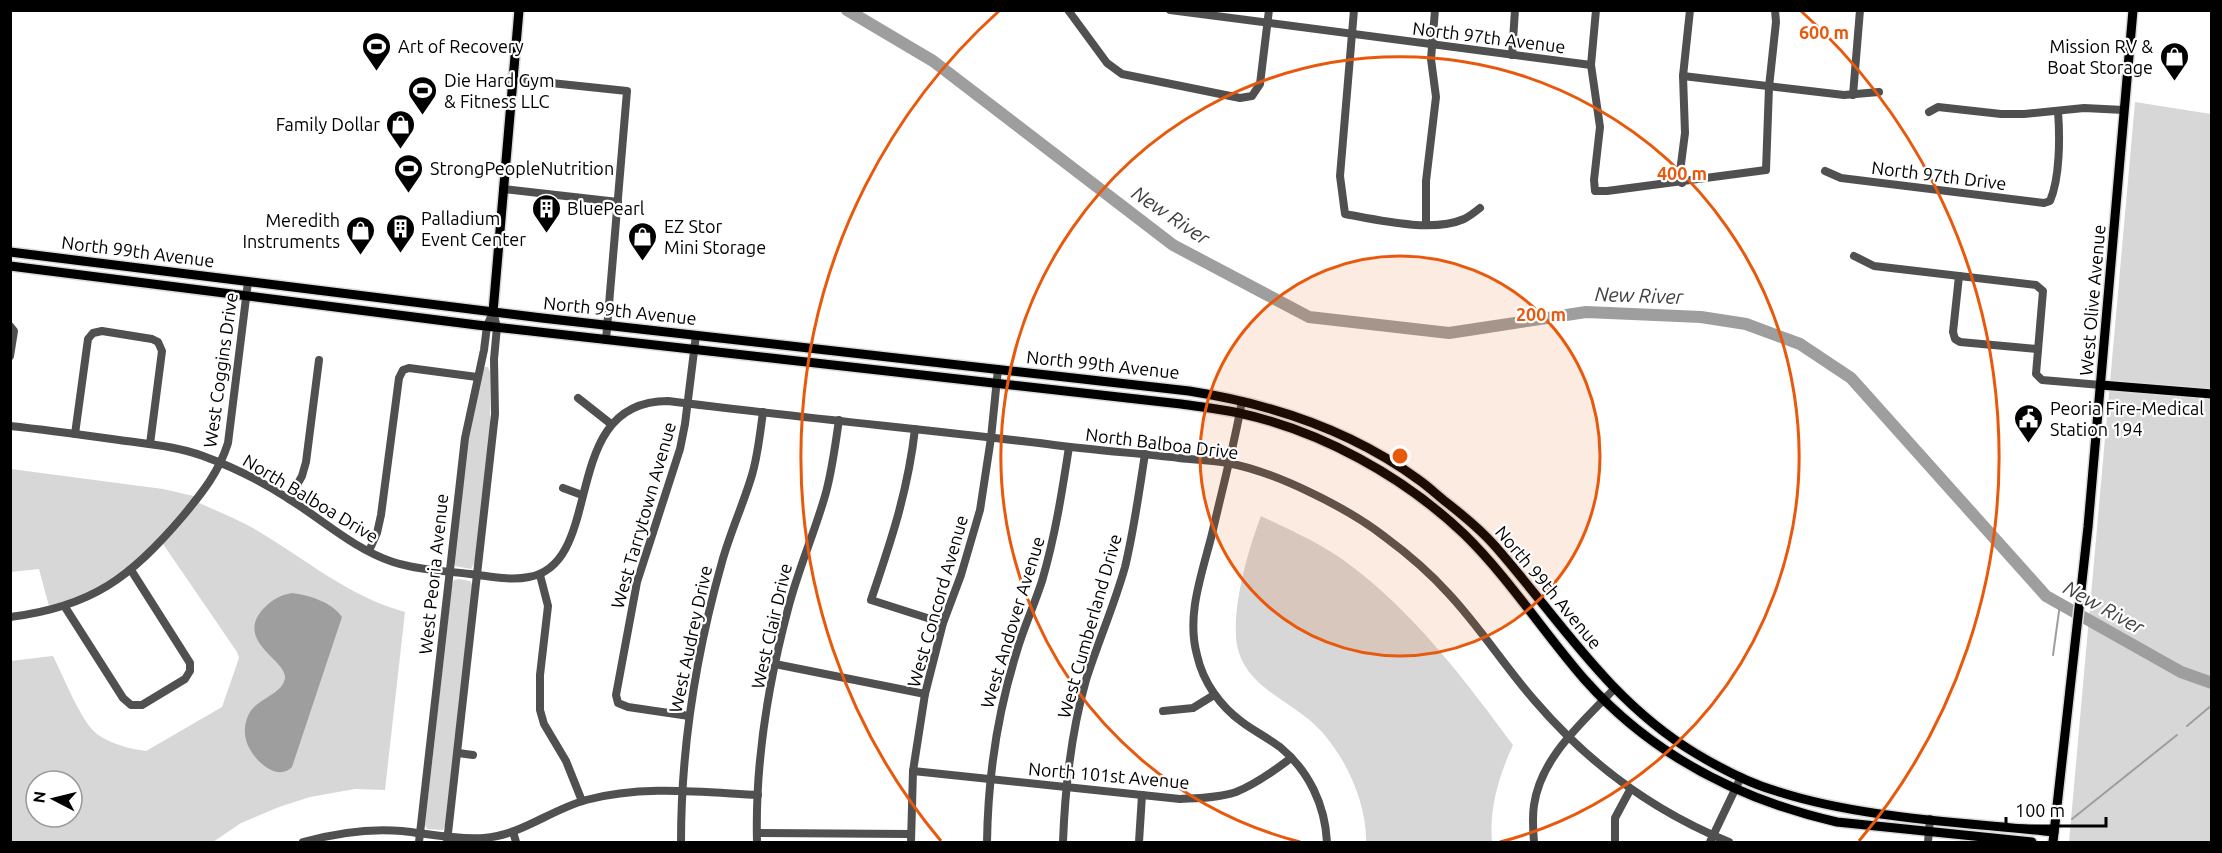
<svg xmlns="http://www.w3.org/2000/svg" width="2222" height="853" viewBox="0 0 2222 853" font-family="Ubuntu,sans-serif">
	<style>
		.green { fill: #d7d7d7; fill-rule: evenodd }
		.water { fill: #9e9e9e }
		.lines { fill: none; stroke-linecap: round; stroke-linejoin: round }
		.stream { stroke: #9e9e9e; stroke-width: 2 }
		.river { stroke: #9e9e9e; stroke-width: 12 }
		.major-casing { stroke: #dbdbdb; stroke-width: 12 }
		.minor { stroke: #505050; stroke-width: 8 }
		.major { stroke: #000; stroke-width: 9 }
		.ring { fill: none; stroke: #e8590c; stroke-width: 3 }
		.labels { text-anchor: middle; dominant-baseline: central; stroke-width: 4.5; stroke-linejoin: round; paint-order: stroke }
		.street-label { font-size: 18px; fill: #000; stroke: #fff }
		.poi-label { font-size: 18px; fill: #000; stroke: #fff; text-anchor: start }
		.water-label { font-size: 20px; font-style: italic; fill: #3f3f3f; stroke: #fff }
		.centre { fill: #e8590c; stroke: #fff; stroke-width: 3 }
		.ring-label { font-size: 18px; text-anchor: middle; font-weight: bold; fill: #e8590c; stroke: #fff; stroke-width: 4.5; stroke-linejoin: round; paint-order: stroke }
	</style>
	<rect width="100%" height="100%" fill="#fff"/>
	<!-- green -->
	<g class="green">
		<path d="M2135,102L2211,114V842H2069Z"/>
		<path d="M485,367H488L490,372V437L476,560L471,569L455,566L454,559L468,440L482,370Z"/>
		<path d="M11,469L163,489L198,497L195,501C216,511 238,519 258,531C308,561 348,596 405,612L385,790L355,789L310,797L279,807L241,823L213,842H11L10,661L53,656C63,675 81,722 97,734C110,744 131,749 146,751L222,707L239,658L237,652L161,541L117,581L50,610L39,569L11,572ZM36,781H72V817H36Z"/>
		<path d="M1261,516C1290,530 1320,543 1346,562C1410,608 1466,681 1513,745C1499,776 1489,808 1492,842H1366C1367,802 1344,752 1314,724C1287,699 1245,686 1237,645C1231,609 1248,550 1261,516Z"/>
		<path d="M459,579L470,581L473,586L445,826L443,830L427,829L425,825L452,585L454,580Z"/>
	</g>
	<!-- water -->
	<path class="water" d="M292,593C309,595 332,602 342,617L292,767C276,783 252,758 247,743C244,734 244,725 248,716C255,698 282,696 285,678C287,660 233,641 264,608C272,600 280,595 292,593Z"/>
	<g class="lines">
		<!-- stream -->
		<g class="stream">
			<path d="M2053,655L2060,604"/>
			<path d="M2187,726L2212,705"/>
			<path d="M2072,819L2177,735"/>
		</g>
		<!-- river -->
		<path class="river" d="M847,10L933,61L1173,245L1309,317L1449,333L1586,312L1701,317L1746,324L1800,344L1851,378L2046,596L2181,672L2212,683"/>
		<defs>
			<g id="major">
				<path d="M10,252L542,318L1189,391C1272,404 1351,430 1419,480C1429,487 1437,495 1446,502C1464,516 1480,529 1495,546C1560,620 1609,701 1695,753C1720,768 1746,782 1773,790C1860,819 1963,822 2054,832"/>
				<path d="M10,266L477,325L1181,404C1201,407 1220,409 1239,413C1321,431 1403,476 1464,534C1509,578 1544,633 1585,680C1652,755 1741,800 1837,822L2032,842"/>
				<path d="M493,312L519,10"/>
				<path d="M2101,385L2212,394"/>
				<path d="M2053,842L2088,527L2133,10"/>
			</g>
		</defs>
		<!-- major casing -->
		<use href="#major" class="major-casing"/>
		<!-- minor -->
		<g class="minor">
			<path d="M1068,10L1107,63L1122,74L1240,98L1252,96L1260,84L1269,10"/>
			<path d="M1170,10L1591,65"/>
			<path d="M1354,10L1340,176L1345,214C1378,220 1432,233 1464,219C1470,216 1475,212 1480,208"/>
			<path d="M1596,10L1591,65L1600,127L1594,180L1595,191H1607L1766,170L1769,87L1776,22L1775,10"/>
			<path d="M1512,55L1515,10"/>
			<path d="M1683,76L1844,95L1879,92"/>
			<path d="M513,79L627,91L606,340"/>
			<path d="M1853,95L1860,10"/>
			<path d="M1929,112L1938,107L2001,114H2024L2084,108L2124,110"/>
			<path d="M1825,171L1841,178L2044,203L2050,201C2060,178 2060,137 2058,111"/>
			<path d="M1682,183L1680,172L1685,133L1683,76L1690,10"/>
			<path d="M503,189L618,202"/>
			<path d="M1426,224V181L1436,97L1431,59L1435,10"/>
			<path d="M1854,256L1874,266L2036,285L2043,291L2036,374L2042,380L2101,385"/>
			<path d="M1959,276L1953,332L1955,339L1960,342L2037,349"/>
			<path d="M10,326L14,331L10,356"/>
			<path d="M578,398L611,424"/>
			<path d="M1242,401C1234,446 1222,490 1212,534C1202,574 1186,615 1197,655C1203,682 1220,706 1242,722C1254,731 1268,738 1280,747C1309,771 1325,805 1327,842"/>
			<path d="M10,426C47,430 83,435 119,440C147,444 176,446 203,456C233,467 263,482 289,499C323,520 354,549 393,562C418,570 445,571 470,574C489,576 510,581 529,577C607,563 557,401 668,401C794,417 921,429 1047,444C1091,450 1135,453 1179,458C1195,460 1212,460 1227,463C1274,471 1348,508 1385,537C1408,554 1429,572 1448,593C1480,627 1505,667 1535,701C1589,764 1653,811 1729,842"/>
			<path d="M915,429C908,491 891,541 871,600L943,623"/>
			<path d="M75,434L88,339L93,333L102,331L152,339L158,342L162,351L150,444"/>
			<path d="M563,488L582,495"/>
			<path d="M289,499L302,476L306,462L319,360"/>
			<path d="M369,551L377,533L381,515L399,378L403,370L409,368L477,377"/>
			<path d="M540,575L548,606L540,675V710L544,724L566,761L582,801"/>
			<path d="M65,607L123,698L131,705H142L185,679L190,671V663L131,570"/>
			<path d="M10,617C92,607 131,577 183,516C202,493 219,472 228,443L248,282"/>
			<path d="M775,664L925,694"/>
			<path d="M1163,711L1193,708L1214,695"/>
			<path d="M689,716L628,707L618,703L616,695L637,582L680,449L685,424L696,335"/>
			<path d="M458,753L473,755"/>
			<path d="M913,771L1180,799C1198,798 1218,798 1236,792C1256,784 1274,771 1291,758"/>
			<path d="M513,832L516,842"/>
			<path d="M757,833L910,834"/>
			<path d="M303,842C336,833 369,828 402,831C429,834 457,840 484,838C522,835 550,810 586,800C642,785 700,792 758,795"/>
			<path d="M419,842L465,438L484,350L487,326L493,312"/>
			<path d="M447,842L495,414L494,359L497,327L493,312"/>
			<path d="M681,842C681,747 696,654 722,562C730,533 743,505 752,475C758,455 760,433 763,412"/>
			<path d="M757,842C755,765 768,684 788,609C798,570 814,534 825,496C832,472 835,446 839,420"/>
			<path d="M911,842L913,771L925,694L943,623L961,575L980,510L991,438L998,369"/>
			<path d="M987,842C988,778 997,715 1016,654C1023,629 1034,606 1042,581C1055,537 1062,492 1069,447"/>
			<path d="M1063,842C1065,788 1071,733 1086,680C1098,642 1114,606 1125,567C1134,530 1139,492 1145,454"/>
			<path d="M1139,842L1142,795"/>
			<path d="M1534,842C1533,830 1532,818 1534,805C1541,757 1582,723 1614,689"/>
			<path d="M1615,842V818L1630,790"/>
			<path d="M1710,842L1741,777"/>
			<path d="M1928,842L1930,819"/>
		</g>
		<!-- major -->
		<use href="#major" class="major"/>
	</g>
	<!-- distance rings -->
	<circle cx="1400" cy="456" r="200" fill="#e8590c" fill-opacity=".12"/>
	<g class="ring">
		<circle cx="1400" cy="456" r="200"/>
		<path d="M1300 842A399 399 0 1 1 1500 842"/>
		<path d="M941 841A599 599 0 0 1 999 11M1801 11A599 599 0 0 1 1859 841"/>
	</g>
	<!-- icons -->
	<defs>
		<symbol id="stadium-pin" viewBox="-11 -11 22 30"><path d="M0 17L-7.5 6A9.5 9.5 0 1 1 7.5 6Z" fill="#000" stroke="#fff"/><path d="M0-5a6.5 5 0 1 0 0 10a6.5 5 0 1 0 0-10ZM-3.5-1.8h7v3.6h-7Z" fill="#fff"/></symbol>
		<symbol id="shop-pin" viewBox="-11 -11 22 30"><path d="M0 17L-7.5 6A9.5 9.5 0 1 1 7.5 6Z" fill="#000" stroke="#fff"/><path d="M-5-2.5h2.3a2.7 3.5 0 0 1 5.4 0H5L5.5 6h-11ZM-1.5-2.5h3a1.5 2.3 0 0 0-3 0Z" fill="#fff"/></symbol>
		<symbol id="building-pin" viewBox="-11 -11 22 30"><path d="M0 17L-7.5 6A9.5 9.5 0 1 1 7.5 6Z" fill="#000" stroke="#fff"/><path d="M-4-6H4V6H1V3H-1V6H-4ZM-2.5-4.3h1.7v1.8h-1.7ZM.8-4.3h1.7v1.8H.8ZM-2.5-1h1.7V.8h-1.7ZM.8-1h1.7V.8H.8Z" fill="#fff"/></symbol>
		<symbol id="civic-pin" viewBox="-11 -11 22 30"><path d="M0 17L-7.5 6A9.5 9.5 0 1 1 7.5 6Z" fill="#000" stroke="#fff"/><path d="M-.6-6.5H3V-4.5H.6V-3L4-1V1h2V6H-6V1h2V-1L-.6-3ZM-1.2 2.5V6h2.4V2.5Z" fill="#fff"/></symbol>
	</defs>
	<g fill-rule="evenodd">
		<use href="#stadium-pin" x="360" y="30" width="33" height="45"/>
		<use href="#shop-pin" x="2158" y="40" width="33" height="45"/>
		<use href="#stadium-pin" x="406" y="74" width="33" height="45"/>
		<use href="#shop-pin" x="384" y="108" width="33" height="45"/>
		<use href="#stadium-pin" x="392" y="152" width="33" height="45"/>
		<use href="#building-pin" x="530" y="192" width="33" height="45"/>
		<use href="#building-pin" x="384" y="212" width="33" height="45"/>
		<use href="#shop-pin" x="344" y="214" width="33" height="45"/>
		<use href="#shop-pin" x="626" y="220" width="33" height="45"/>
		<use href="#civic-pin" x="2012" y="402" width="33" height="45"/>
	</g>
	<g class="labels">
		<!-- street labels -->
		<g class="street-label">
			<text transform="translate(1489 37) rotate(7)">North 97th Avenue</text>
			<text transform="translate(1939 175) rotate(7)">North 97th Drive</text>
			<text transform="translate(138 251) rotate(7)">North 99th Avenue</text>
			<text transform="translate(2092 300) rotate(-85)">West Olive Avenue</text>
			<text transform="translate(620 310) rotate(6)">North 99th Avenue</text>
			<text transform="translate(1103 364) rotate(6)">North 99th Avenue</text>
			<text transform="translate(220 370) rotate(-82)">West Coggins Drive</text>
			<text transform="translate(1162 443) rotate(7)">North Balboa Drive</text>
			<text transform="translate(311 498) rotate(31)">North Balboa Drive</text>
			<text transform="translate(643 515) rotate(-74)">West Tarrytown Avenue</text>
			<text transform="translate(433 574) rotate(-84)">West Peoria Avenue</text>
			<text transform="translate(1549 587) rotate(50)">North 99th Avenue</text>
			<text transform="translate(937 601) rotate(-74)">West Concord Avenue</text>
			<text transform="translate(1012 622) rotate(-73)">West Andover Avenue</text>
			<text transform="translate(771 626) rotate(-77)">West Clair Drive</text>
			<text transform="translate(1089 626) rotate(-74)">West Cumberland Drive</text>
			<text transform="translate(690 639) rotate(-78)">West Audrey Drive</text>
			<text transform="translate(1109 775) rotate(5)">North 101st Avenue</text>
		</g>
		<!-- poi labels -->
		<g class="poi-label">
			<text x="398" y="46">Art of Recovery</text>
			<text x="2153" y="46" text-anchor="end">Mission RV &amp;<tspan x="2153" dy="21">Boat Storage</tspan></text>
			<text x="444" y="80">Die Hard Gym<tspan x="444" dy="21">&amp; Fitness LLC</tspan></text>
			<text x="380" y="124" text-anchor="end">Family Dollar</text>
			<text x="430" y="168">StrongPeopleNutrition</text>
			<text x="567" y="208">BluePearl</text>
			<text x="421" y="218">Palladium<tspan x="421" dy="21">Event Center</tspan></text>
			<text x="340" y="220" text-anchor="end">Meredith<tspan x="340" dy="21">Instruments</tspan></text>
			<text x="664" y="226">EZ Stor<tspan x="664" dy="21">Mini Storage</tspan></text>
			<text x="2050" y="408">Peoria Fire-Medical<tspan x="2050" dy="21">Station 194</tspan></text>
		</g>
		<!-- water labels -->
		<g class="water-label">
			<text transform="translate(1171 215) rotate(34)">New River</text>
			<text transform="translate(1639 295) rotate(2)">New River</text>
			<text transform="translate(2104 607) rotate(29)">New River</text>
		</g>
	</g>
	<circle cx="1400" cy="456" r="9" class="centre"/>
	<g class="ring-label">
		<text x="1824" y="39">600 m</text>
		<text x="1682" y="180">400 m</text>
		<text x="1541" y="321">200 m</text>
	</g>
	<!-- border -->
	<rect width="2222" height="853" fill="none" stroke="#000000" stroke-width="24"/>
	<!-- north arrow -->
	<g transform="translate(54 799) rotate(277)"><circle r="28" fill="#ffffff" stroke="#999999" stroke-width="1.5"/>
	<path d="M0-4.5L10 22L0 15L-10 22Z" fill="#000000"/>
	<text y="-9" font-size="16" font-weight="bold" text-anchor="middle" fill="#000000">N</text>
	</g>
	<!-- scale -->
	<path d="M2006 817v9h100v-9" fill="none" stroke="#000000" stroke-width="3"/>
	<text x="2015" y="817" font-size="18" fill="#000000" stroke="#ffffff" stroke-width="4.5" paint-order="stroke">100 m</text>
</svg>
